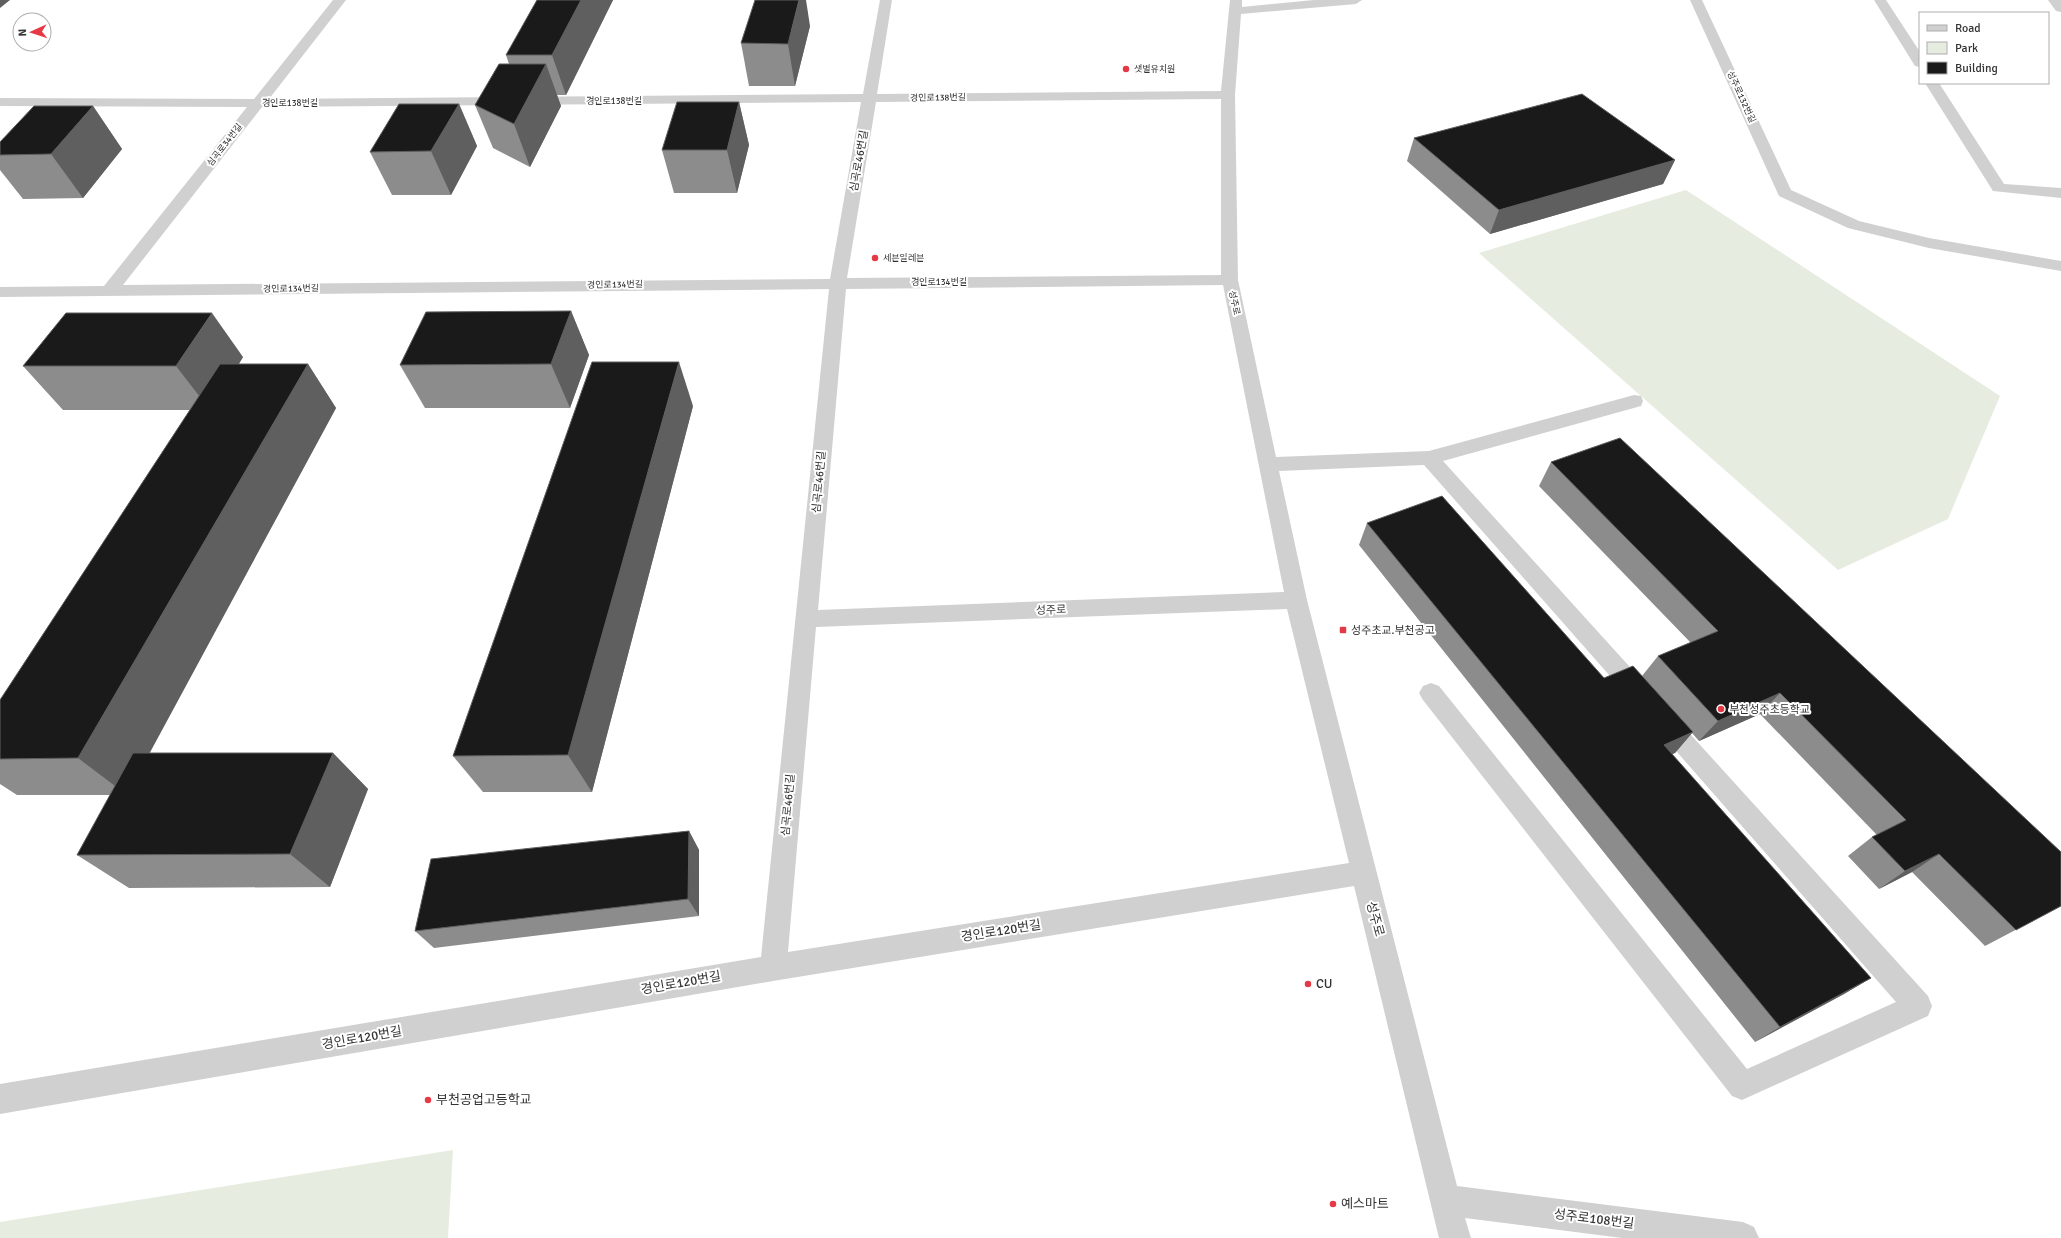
<svg xmlns="http://www.w3.org/2000/svg" width="2061" height="1238" viewBox="0 0 2061 1238" font-family="Signika,'Noto Sans KR',sans-serif">
	<style>
		.green { fill: #e6ecdf }
		.lines { fill: none; stroke-linecap: round; stroke-linejoin: round }
		.minor { fill: #d0d0d0; fill-rule: evenodd }
		.wall { fill: #8c8c8c }
		.shaded-wall { fill: #5f5f5f }
		.building { fill: #1a1a1a; stroke: #5f5f5f }
		.poi-dot { fill: #e63946; stroke: #fff; stroke-width: 1.5 }
		.labels { text-anchor: middle; dominant-baseline: central; stroke-width: 4; stroke-linejoin: round; paint-order: stroke }
		.far-poi-label { font-size: 9px; fill: #333; stroke: #fff; text-anchor: start }
		.far-street-label { font-size: 9px; fill: #333; stroke: #fff }
		.street-label { font-size: 11px; fill: #333; stroke: #fff }
		.poi-label { font-size: 11px; fill: #333; stroke: #fff; text-anchor: start }
		.near-street-label { font-size: 13px; fill: #333; stroke: #fff }
		.near-poi-label { font-size: 13px; fill: #333; stroke: #fff; text-anchor: start }
	</style>
	<rect width="100%" height="100%" fill="#fff"/>
	<!-- green -->
	<g class="green">
		<path d="M1686,190L2000,396L1948,519L1838,570L1479,253Z"/>
		<path d="M453,1150L448,1238H0V1222Z"/>
	</g>
	<g class="lines">
		<!-- minor -->
		<g class="minor">
			<path d="M333,0H346L269,99L863,94L880,0H892L877,94L1221,91L1230,0H1242V7L1314,0H1362L1356,4L1241,14L1235,95L1238,280L1276,457L1429,451L1634,395L1641,396L1643,401L1641,406L1443,461L1648,687L1652,694L1648,701L1640,704L1632,701L1424,465L1279,471L1307,600L1457,1186L1743,1222L1754,1227L1759,1238H1622L1465,1218L1471,1238H1439L1354,886L773,981L0,1114V1084L761,957L829,289L0,297V287L104,286L247,107L0,106V98L254,99ZM1221,99V275L847,278L876,102ZM861,102L830,279L123,285L262,107ZM1223,285L1284,592L818,610L846,289ZM1287,609L1349,863L788,952L816,627Z"/>
			<path d="M1690,0H1702L1791,190L1859,221L1929,238L2061,261V271L1929,248L1848,228L1779,196Z"/>
			<path d="M1874,0H1886L1920,52V67L1915,66Z"/>
			<path d="M2048,0H2061V12L2056,11Z"/>
			<path d="M1925,83H1939L2004,184L2061,188V198L1993,191Z"/>
			<path d="M1431,683L1439,686L1747,1069L1896,1002L1656,728L1652,721L1656,714L1664,711L1672,714L1928,996L1932,1006L1928,1016L1742,1100L1732,1096L1423,700L1419,693L1423,686Z"/>
		</g>
	</g>
	<!-- wall -->
	<g class="wall">
		<path d="M537,0H613L566,95H557L561,106L530,167L493,148L475,105L509,64L506,55Z"/>
		<path d="M810,26L795,86H749L741,43Z"/>
		<path d="M739,102L749,145L737,193H674L662,150Z"/>
		<path d="M459,104L477,146L451,195H392L370,152Z"/>
		<path d="M93,106L122,149L83,198L23,199L0,170V142Z"/>
		<path d="M1414,138L1675,160L1663,184L1490,234L1407,161Z"/>
		<path d="M571,311L589,355L570,408H425L400,365Z"/>
		<path d="M243,357L239,364H308L336,408L149,753H333L368,789L330,887L129,888L77,855L110,795H17L0,784V700L190,410H63L23,366Z"/>
		<path d="M693,406L592,792H483L453,756Z"/>
		<path d="M1551,462L2061,906L1985,946L1912,872L1879,889L1848,856L1872,837L1877,835L1760,714L1699,741L1692,733L1675,753L1671,754L1871,978L1844,994L1755,1042L1359,545L1367,523L1604,678L1642,676L1658,656L1691,643L1539,486Z"/>
		<path d="M689,831L699,850V916L434,948L415,931Z"/>
	</g>
	<!-- shaded-wall -->
	<g class="shaded-wall">
		<path d="M0,0H10L0,8Z"/>
		<path d="M581,0H613L566,95L552,55Z"/>
		<path d="M799,0H806L810,26L795,86L788,44Z"/>
		<path d="M546,64L561,106L530,167L514,124Z"/>
		<path d="M739,102L749,145L737,193L727,150Z"/>
		<path d="M459,104L477,146L451,195L431,151Z"/>
		<path d="M93,106L122,149L83,198L51,154Z"/>
		<path d="M1675,160L1663,184L1490,234L1499,210Z"/>
		<path d="M571,311L589,355L570,408L551,364Z"/>
		<path d="M212,313L243,357L210,410L176,366Z"/>
		<path d="M679,362L693,406L592,792L568,755Z"/>
		<path d="M308,364L336,408L127,795L78,758Z"/>
		<path d="M1780,693L1760,714L1699,741L1718,721Z"/>
		<path d="M1693,732L1675,753L1646,766L1664,745Z"/>
		<path d="M333,753L368,789L330,887L290,854Z"/>
		<path d="M689,831L699,850V916L688,899Z"/>
		<path d="M1939,854L1912,872L1879,889L1905,871Z"/>
		<path d="M1871,978L1844,994L1755,1042L1780,1027Z"/>
	</g>
	<!-- building -->
	<g class="building">
		<path d="M537,0H581L552,55H506Z"/>
		<path d="M755,0H799L788,44L741,43Z"/>
		<path d="M499,64H546L514,124L475,105Z"/>
		<path d="M1582,94L1675,160L1499,210L1414,138Z"/>
		<path d="M677,102H739L727,150H662Z"/>
		<path d="M399,104H459L431,151L370,152Z"/>
		<path d="M34,106H93L51,154L0,155V142Z"/>
		<path d="M571,311L551,364L400,365L426,312Z"/>
		<path d="M66,313H212L176,366H23Z"/>
		<path d="M592,362H679L568,755L453,756Z"/>
		<path d="M220,364H308L78,758L0,759V700Z"/>
		<path d="M1620,438L2061,852V906L2016,930L1939,854L1905,871L1872,837L1906,820L1780,693L1718,721L1658,656L1718,631L1551,462Z"/>
		<path d="M1442,496L1604,678L1633,666L1693,732L1664,745L1871,978L1780,1027L1367,523Z"/>
		<path d="M133,753H333L290,854L77,855Z"/>
		<path d="M689,831L688,899L415,931L431,859Z"/>
	</g>
	<!-- markers -->
	<g class="poi-dot">
		<circle cx="1126" cy="69" r="4"/>
		<circle cx="875" cy="258" r="4"/>
		<rect x="1339" y="626" width="8" height="8" rx="2"/>
		<circle cx="1721" cy="709" r="4"/>
		<circle cx="1308" cy="984" r="4"/>
		<circle cx="428" cy="1100" r="4"/>
		<circle cx="1333" cy="1204" r="4"/>
	</g>
	<g class="labels">
		<!-- far-poi labels -->
		<g class="far-poi-label">
			<text x="1134" y="69">샛별유치원</text>
			<text x="883" y="258">세븐일레븐</text>
		</g>
		<!-- far-street labels -->
		<g class="far-street-label">
			<text transform="translate(1741 97) rotate(65)">성주로132번길</text>
			<text transform="translate(938 98) rotate(-1)">경인로138번길</text>
			<text x="614" y="101">경인로138번길</text>
			<text x="290" y="103">경인로138번길</text>
			<text transform="translate(225 145) rotate(-52)">심곡로34번길</text>
			<text x="939" y="282">경인로134번길</text>
			<text transform="translate(615 285) rotate(-1)">경인로134번길</text>
			<text transform="translate(291 289) rotate(-1)">경인로134번길</text>
			<text transform="translate(1234 303) rotate(78)">성주로</text>
		</g>
		<!-- street labels -->
		<g class="street-label">
			<text transform="translate(859 161) rotate(-80)">심곡로46번길</text>
			<text transform="translate(819 482) rotate(-85)">심곡로46번길</text>
			<text transform="translate(1051 610) rotate(-2)">성주로</text>
			<text transform="translate(788 805) rotate(-85)">심곡로46번길</text>
		</g>
		<!-- poi labels -->
		<g class="poi-label">
			<text x="1351" y="630">성주초교.부천공고</text>
			<text x="1729" y="709">부천성주초등학교</text>
		</g>
		<!-- near-street labels -->
		<g class="near-street-label">
			<text transform="translate(1375 919) rotate(75)">성주로</text>
			<text transform="translate(1001 931) rotate(-9)">경인로120번길</text>
			<text transform="translate(681 983) rotate(-10)">경인로120번길</text>
			<text transform="translate(362 1038) rotate(-10)">경인로120번길</text>
			<text transform="translate(1594 1219) rotate(7)">성주로108번길</text>
		</g>
		<!-- near-poi labels -->
		<g class="near-poi-label">
			<text x="1316" y="984">CU</text>
			<text x="436" y="1100">부천공업고등학교</text>
			<text x="1341" y="1204">예스마트</text>
		</g>
	</g>
	<!-- legend -->
	<rect x="1919" y="12" width="130" height="72" fill="#ffffff" stroke="#adadad"/>
	<rect x="1927" y="25" width="20" height="6" fill="#d0d0d0" stroke="#adadad"/>
	<text x="1955" y="32" font-size="12" fill="#333333">Road</text>
	<rect x="1927" y="42" width="20" height="12" fill="#e6ecdf" stroke="#adadad"/>
	<text x="1955" y="52" font-size="12" fill="#333333">Park</text>
	<rect x="1927" y="62" width="20" height="12" fill="#1a1a1a" stroke="#adadad"/>
	<text x="1955" y="72" font-size="12" fill="#333333">Building</text>
	<!-- north arrow -->
	<g transform="translate(32 32) rotate(267)"><circle r="19" fill="#ffffff" stroke="#adadad"/>
	<path d="M0-3L7 15L0 10L-7 15Z" fill="#e63946"/>
	<text y="-6" font-size="11" font-weight="bold" text-anchor="middle" fill="#333333">N</text>
	</g>
</svg>
